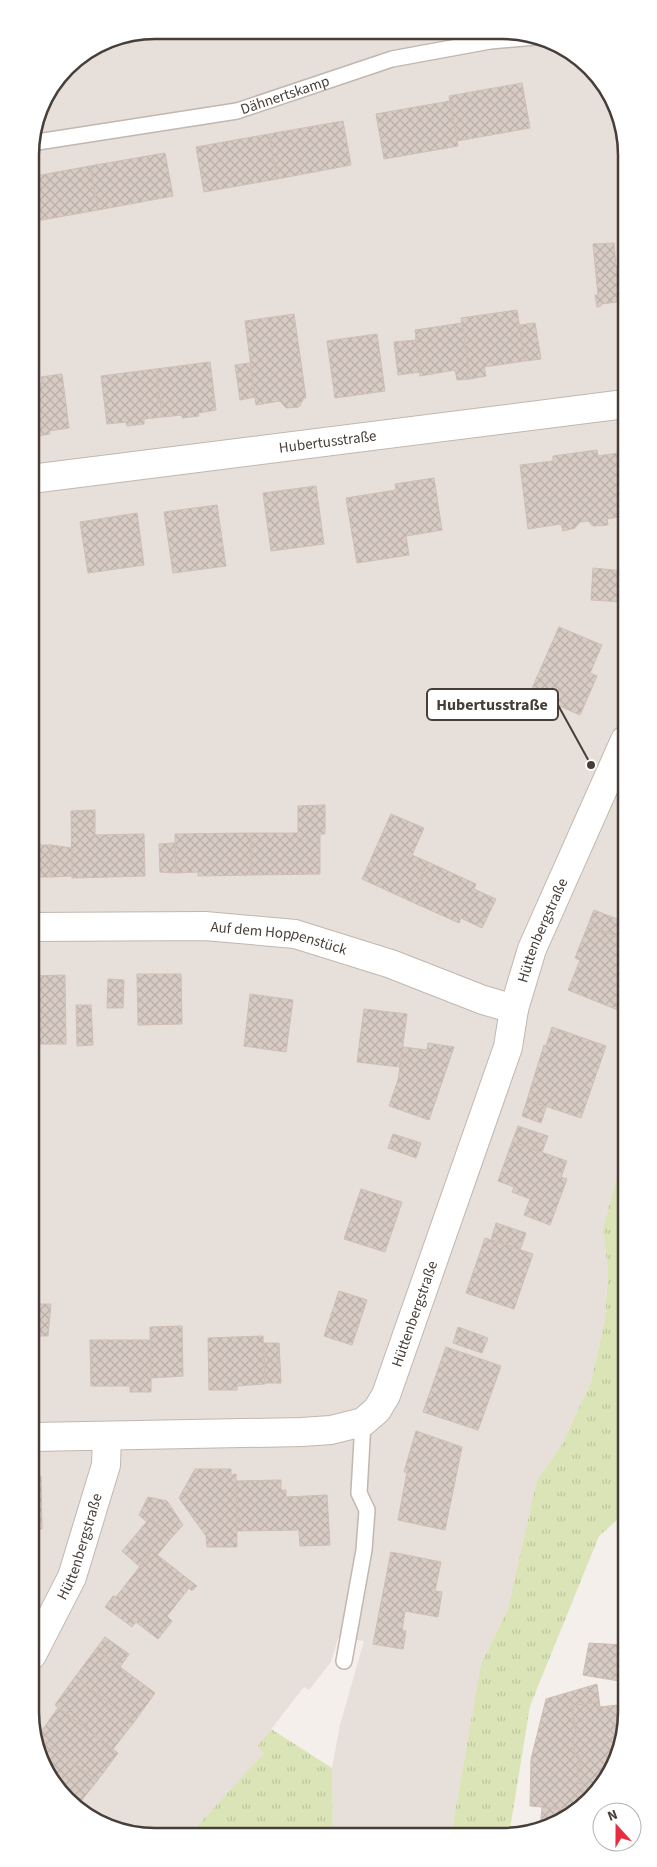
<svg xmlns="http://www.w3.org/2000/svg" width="657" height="1867" viewBox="0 0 657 1867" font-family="'Source Sans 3',sans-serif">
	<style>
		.residential { fill: #e7dfd9 }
		.grass { fill: url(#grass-tufts) }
		.building { fill: url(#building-cross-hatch); stroke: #cfbeb4 }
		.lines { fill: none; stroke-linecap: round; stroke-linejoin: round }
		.service-casing { stroke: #c1b7b0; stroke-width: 18 }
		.minor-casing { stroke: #c1b7b0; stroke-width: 30 }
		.service { stroke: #fff; stroke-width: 15 }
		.minor { stroke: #fff; stroke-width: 28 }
		.labels { text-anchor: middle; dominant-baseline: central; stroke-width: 5; stroke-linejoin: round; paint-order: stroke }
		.street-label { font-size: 15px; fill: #473e39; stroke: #fff }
		.rim { fill: none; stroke: #473e39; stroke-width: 2.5 }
		.leader { fill: none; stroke: #473e39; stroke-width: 2 }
		.callout-dot { fill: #473e39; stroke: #fff; stroke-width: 2 }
		.callout { fill: #fff; stroke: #473e39; stroke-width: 2 }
		.callout-label { font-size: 16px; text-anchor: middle; font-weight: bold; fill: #473e39 }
	</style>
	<defs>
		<pattern id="grass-tufts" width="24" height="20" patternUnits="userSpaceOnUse" patternTransform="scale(1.25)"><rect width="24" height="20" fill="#dbe4b7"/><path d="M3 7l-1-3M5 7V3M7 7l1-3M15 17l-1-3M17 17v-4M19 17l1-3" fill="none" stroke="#bdc59e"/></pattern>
		<pattern id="building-cross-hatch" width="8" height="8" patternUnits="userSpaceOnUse" patternTransform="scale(1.25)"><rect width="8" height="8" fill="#d7cbc4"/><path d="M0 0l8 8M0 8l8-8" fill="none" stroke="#baafa9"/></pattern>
	</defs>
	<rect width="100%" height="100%" fill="#f4efea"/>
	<!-- residential -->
	<path class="residential" d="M155,30L527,32L590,66L625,130L626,1144L603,1228L608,1272L605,1320L591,1382L562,1444L537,1480L508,1608L481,1664L451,1835H333L332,1768L340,1725L364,1641L338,1638L331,1662L309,1690L304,1687L257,1747L265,1753L189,1835H131L67,1801L32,1737L30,146L43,99L72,61L107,39Z"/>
	<!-- grass -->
	<g class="grass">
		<path d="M626,1144V1512L599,1536L530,1706L509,1835H451L481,1664L508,1608L537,1480L562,1444L591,1382L605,1320L608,1272L603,1228Z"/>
		<path d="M271,1729L332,1768L333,1835H189L264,1753L257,1747Z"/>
	</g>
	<!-- building -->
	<g class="building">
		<path d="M522,83L530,128L457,141L449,96Z"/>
		<path d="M450,101L458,146L384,159L376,114Z"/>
		<path d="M343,121L351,165L277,179L269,134Z"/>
		<path d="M269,134L277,179L204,192L196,147Z"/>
		<path d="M165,153L173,196L98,210L90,166Z"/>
		<path d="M90,166L98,210L30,222V177Z"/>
		<path d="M614,243L616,266L625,265V301L601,304V306L597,307L595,295H598L593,244Z"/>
		<path d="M517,310L525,361L484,367L486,376L470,379L461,318Z"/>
		<path d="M294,314L306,398H304L299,407L286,408L280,401L256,405L245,321Z"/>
		<path d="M462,323L470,379L457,380L455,370L420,376L415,330Z"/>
		<path d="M535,323L541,359L525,361L520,325Z"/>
		<path d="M377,334L385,391L335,398L327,341Z"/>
		<path d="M416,340L420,372L398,375L394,342Z"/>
		<path d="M210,362L216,410L198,413L199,416L182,418V415L162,417L156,369Z"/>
		<path d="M250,363L255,397L240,400L235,365Z"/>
		<path d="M156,369L162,417L144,419V424L127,426L126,422L107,424L101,376Z"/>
		<path d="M62,374L69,428L49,431L50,434L33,437V433H31V384L42,383L41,377Z"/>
		<path d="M597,450L598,456L625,452V516L607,519L608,525L593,526L588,521L580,522L575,528L563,531L561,524L528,529L520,465L553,461V456Z"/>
		<path d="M434,478L442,530L406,536L409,555L357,563L346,498L396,490L395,484Z"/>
		<path d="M316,486L324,544L271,551L263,493Z"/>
		<path d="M217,505L226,566L173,573L164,512Z"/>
		<path d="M137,513L144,565L88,573L80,522Z"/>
		<path d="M34,528L39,574L31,575V529Z"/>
		<path d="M593,568L625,571L623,602L591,600Z"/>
		<path d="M559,627L602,645L590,673L597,676L580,715L530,693Z"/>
		<path d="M325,805V834H320V874L251,875V833H298V806Z"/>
		<path d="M95,810V835L144,834L145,876L72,878L71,811Z"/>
		<path d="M391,814L424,828L412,855L428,862L410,901L362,879Z"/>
		<path d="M251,833V875L198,876V872L176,873L175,834Z"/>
		<path d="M175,843L176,873L160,872L159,844Z"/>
		<rect x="31" y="845" width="20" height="32"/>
		<path d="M51,845L72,848V876L51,877Z"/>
		<path d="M428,862L476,884L474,889L496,899L482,928L461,918L459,923L410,901Z"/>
		<path d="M594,910L622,921L616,936L588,925Z"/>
		<path d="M588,925L626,940V990L618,1010L568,990L580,960L575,958Z"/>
		<path d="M137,974H181L182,1024L138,1025Z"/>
		<path d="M65,975L66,1044H32L31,976Z"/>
		<path d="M108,979L124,980L123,1008H107Z"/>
		<path d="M250,994L293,1000L286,1052L244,1046Z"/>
		<path d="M76,1005H91L93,1045L77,1046Z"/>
		<path d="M364,1009L407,1014L400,1067L357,1062Z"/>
		<path d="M552,1027L606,1046L581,1118L527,1100L544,1045L546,1046Z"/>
		<path d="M428,1043L454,1047L429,1120L389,1106L398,1080L403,1047L427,1050Z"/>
		<path d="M527,1100L546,1107L541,1123L522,1116Z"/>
		<path d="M518,1126L548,1136L542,1152L512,1142Z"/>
		<path d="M393,1134L421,1143L416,1158L388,1148Z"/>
		<path d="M512,1142L567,1161L561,1177L567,1179L550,1225L524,1215L530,1199L512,1192L514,1187L498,1181Z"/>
		<path d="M361,1189L402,1202L385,1252L344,1239Z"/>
		<path d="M496,1223L526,1233L520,1250L491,1240Z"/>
		<path d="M485,1238L533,1254L514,1309L466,1293Z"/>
		<path d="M339,1291L367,1300L352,1345L324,1336Z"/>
		<path d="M32,1304H51L48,1336H32Z"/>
		<path d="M182,1326L183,1376L151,1378L150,1327Z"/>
		<path d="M458,1327L488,1338L482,1353L453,1343Z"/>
		<path d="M263,1336L265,1384L237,1386V1390H209L208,1338Z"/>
		<path d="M90,1340H151V1392H130V1386H91Z"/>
		<path d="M264,1343H279L281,1383H265Z"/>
		<path d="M446,1347L501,1366L478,1430L423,1412Z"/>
		<path d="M416,1431L462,1447L445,1530L398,1520L407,1472H404Z"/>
		<path d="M195,1469H231V1475L236,1474L237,1547H207L206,1536L179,1498Z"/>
		<path d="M32,1476H41L42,1529H32Z"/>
		<path d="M281,1480V1490H286V1497L327,1495L330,1545L300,1546L299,1530L237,1531L236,1481Z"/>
		<path d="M148,1497L167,1501L183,1525L172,1537L150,1518L147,1522L139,1515Z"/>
		<path d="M150,1518L172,1537L157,1555L152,1551L140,1567L122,1551Z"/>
		<path d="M152,1551L197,1586L192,1591L189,1588L167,1616L172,1621L158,1639L136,1622L132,1627L105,1607L113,1596L116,1597Z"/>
		<path d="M391,1552L441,1562L435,1591L442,1592L438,1617L405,1611L402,1630L406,1631L403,1649L373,1644Z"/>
		<path d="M105,1637L129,1654L120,1667L96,1649Z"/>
		<path d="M589,1643L624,1645L619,1681L583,1675Z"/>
		<path d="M96,1649L155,1693L134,1722L75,1677Z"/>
		<path d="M75,1677L134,1722L113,1749L55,1705Z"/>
		<path d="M597,1684L600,1707L598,1702L572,1706L577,1737H573L575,1756L579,1755L581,1766H577L579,1784L583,1783V1805L577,1810L530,1806L531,1759L546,1699Z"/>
		<path d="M598,1702L599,1707L627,1704V1720L618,1760L596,1794L583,1805V1783L579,1784L577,1766H581L579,1755L575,1756L573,1737H577L572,1706Z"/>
		<path d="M58,1708L118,1753L97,1781L38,1736Z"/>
		<path d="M38,1736L97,1781L77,1806L67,1801L34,1740Z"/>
		<path d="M542,1807L566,1810L565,1820L540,1830Z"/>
	</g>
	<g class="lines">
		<defs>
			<g id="service">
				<path id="s1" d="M31,143L237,111L392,59L490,41L535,37"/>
				<path d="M344,1661L364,1550L367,1510L359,1493L363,1422"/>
			</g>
			<g id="minor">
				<path id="s2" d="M31,479L625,404"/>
				<path id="s3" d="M31,927L205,926L295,934L391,964L483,1000L514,1009"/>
				<path id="s4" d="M32,1437L302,1432L331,1430L363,1422L377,1410L386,1395L508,1047L514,1009L532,949L625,740"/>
				<path id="s5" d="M32,1655L72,1577L106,1465L107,1436"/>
			</g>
		</defs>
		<!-- service casing -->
		<use href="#service" class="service-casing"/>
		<!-- minor casing -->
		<use href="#minor" class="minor-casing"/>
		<!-- service -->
		<use href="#service" class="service"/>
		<!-- minor -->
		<use href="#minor" class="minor"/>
	</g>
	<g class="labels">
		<!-- street labels -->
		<g class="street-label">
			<text stroke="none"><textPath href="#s1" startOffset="259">Dähnertskamp</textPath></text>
			<text stroke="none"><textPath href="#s2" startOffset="299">Hubertusstraße</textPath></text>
			<text stroke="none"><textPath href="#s4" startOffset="859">Hüttenbergstraße</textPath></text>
			<text stroke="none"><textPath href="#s3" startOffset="249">Auf dem Hoppenstück</textPath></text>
			<text stroke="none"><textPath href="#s4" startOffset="454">Hüttenbergstraße</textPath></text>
			<text stroke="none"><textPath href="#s5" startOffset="119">Hüttenbergstraße</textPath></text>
		</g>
	</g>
	<!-- crop -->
	<path d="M0 0H657V1867H0ZM155 39H502A116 116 0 0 1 618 155V1712A116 116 0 0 1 502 1828H155A116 116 0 0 1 39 1712V155A116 116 0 0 1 155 39Z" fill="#fff" fill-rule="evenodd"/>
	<path class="rim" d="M155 39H502A116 116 0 0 1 618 155V1712A116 116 0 0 1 502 1828H155A116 116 0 0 1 39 1712V155A116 116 0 0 1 155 39Z"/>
	<!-- callouts -->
	<path class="leader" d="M591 765L558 705"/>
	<circle class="callout-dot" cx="591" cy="765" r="5"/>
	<rect class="callout" x="427" y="689" width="131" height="31" rx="5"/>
	<g class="callout-label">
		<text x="492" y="710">Hubertusstraße</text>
	</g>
	<!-- north arrow -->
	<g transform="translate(617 1827) rotate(339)"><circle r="24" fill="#ffffff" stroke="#b5b2b0"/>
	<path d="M0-4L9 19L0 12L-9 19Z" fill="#e72e40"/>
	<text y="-8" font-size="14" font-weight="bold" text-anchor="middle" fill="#473e39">N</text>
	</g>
</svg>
